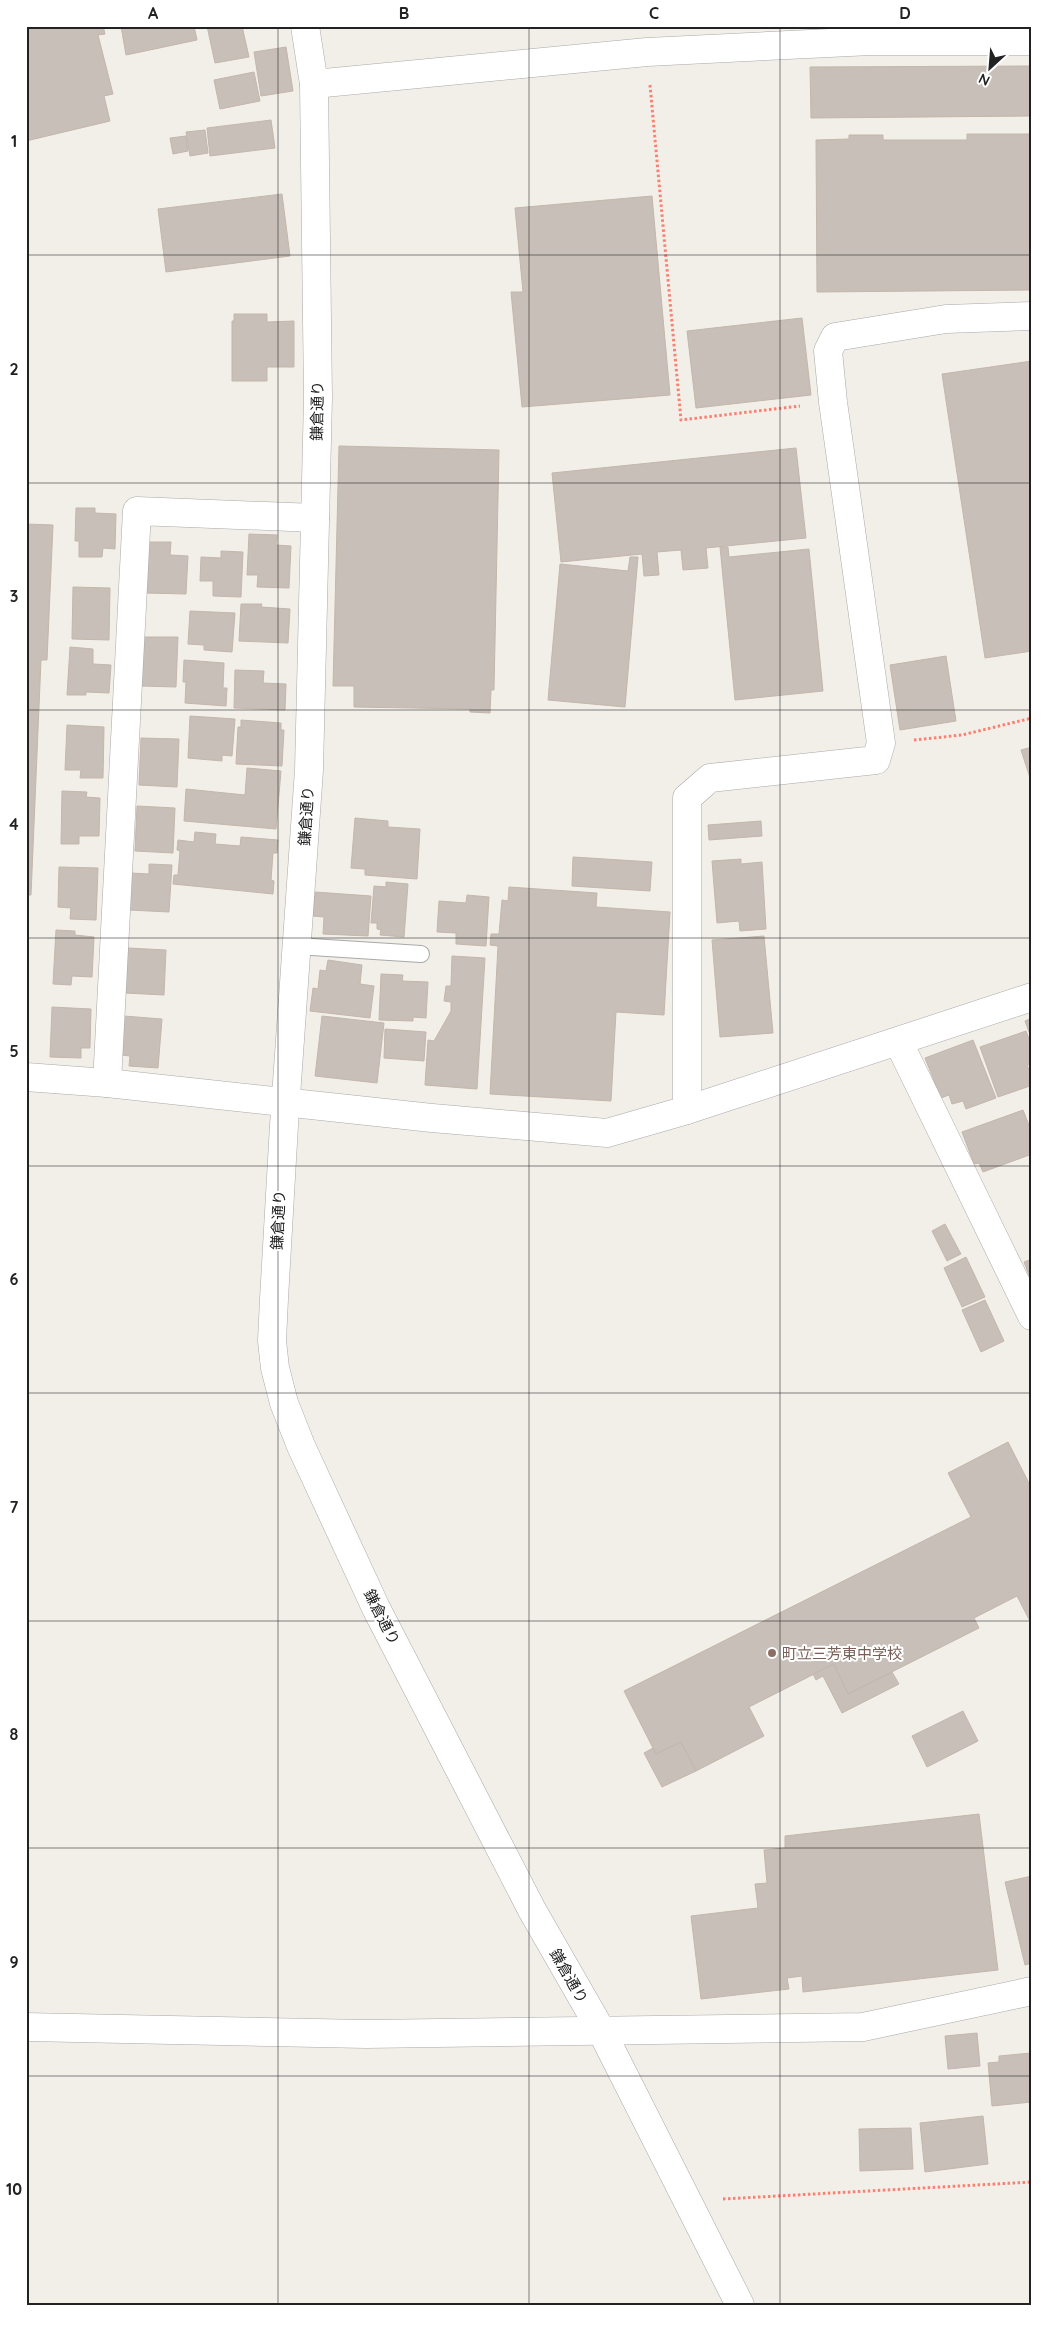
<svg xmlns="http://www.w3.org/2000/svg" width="1058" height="2331" viewBox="0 0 1058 2331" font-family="Quicksand,'Noto Sans JP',sans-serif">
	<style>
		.building { fill: #c7bfb8; stroke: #c4b6ab }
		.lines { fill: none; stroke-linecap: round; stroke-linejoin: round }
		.lane-casing { stroke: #a9a9a9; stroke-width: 18 }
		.street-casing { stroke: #a9a9a9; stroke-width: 29 }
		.path { stroke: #fa8072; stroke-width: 3; stroke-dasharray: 2.5 2.5; stroke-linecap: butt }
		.lane { stroke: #fff; stroke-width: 16 }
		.street { stroke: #fff; stroke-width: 28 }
		.grid { fill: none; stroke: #222; stroke-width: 1; stroke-opacity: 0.55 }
		.education-dot { fill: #8d6e63; stroke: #fff; stroke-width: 2 }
		.labels { text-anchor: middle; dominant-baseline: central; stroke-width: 4; stroke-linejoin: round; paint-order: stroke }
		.street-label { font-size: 15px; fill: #222; stroke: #fff }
		.education-label { font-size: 15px; fill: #785e54; stroke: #fff; text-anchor: start }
		.neatline { fill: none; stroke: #222; stroke-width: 2 }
		.grid-label { font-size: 16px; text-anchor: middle; font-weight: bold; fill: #222 }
	</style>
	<rect width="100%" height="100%" fill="#f2efe9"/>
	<!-- building -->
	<g class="building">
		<path d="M26,26H103L105,34L98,35L113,94L104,96L110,121L26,141Z"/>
		<path d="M121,26H194L197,40L126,55Z"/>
		<path d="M207,26H242L249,57L215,63Z"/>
		<path d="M286,47L293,91L261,96L254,52Z"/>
		<path d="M1032,66V116L811,118L810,67Z"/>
		<path d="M254,72L260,101L220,109L214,80Z"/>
		<path d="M271,120L275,148L210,156L207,128Z"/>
		<path d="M205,130L208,153L190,156L186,132Z"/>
		<path d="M967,134H1032V290L817,292L816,140L849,139V135H883V140H967Z"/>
		<path d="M186,136L188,151L173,154L170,138Z"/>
		<path d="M282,194L290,256L166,272L158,209Z"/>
		<path d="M652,196L670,395L522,407L511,292H523L515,208Z"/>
		<path d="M234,314H267V322L294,321V367H267V381H232V321H234Z"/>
		<path d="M802,318L811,395L696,408L687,331Z"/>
		<path d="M1032,361V651L985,658L942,374Z"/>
		<path d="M339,446L499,450L494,690H491L490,713L470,712V709L354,707V686H333Z"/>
		<path d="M796,448L806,538L706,548L708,568L683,570L681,550L657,552L659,575L644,576L642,554L561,562L552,473Z"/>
		<path d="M76,508H95V513L116,514L115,549L103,548L102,557H79V541H75Z"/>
		<path d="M26,524L53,525L47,660H41L31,895H26Z"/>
		<path d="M249,534L277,535L276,545L291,546L289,588L257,587L258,575H247Z"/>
		<path d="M148,542H171L170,555L188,556L186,594L145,593Z"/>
		<path d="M720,547H728L729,557L809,549L823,691L735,700Z"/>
		<path d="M221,551L243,552L241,597L213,596V581H200L201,557L221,558Z"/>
		<path d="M630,557H638L625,707L548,700L560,564L628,571Z"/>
		<path d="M73,587L110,588L109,640L72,639Z"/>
		<path d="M241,604H262L261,607L290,609L288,643L239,641Z"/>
		<path d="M190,611L235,613L232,652L204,650V645L188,644Z"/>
		<path d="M142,637H178L176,687L141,686Z"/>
		<path d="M70,647L93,649V664L111,665L109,693L86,692V695H67Z"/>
		<path d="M946,656L956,721L900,730L890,665Z"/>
		<path d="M184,660L224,663L223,688H227L226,706L185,703L186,682H183Z"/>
		<path d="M235,670L264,671L263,683L286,684L285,710L234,708Z"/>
		<path d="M190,716L235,719L232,756L222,755V761L188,758Z"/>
		<path d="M241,720L281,723V730H284L282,766L236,764L238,727H241Z"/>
		<path d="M67,725L104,727L103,778H80L81,770H65Z"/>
		<path d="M141,738L179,739L177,787L139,785Z"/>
		<path d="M1032,747V784L1021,750Z"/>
		<path d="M247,768L281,771L276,829L184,821L186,789L245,795Z"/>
		<path d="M62,791L87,792L86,797L100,798L99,836H79V844H61Z"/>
		<path d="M137,806L175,808L173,853L135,851Z"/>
		<path d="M355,818L388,821V827L420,829L417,879L365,875V869L351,868Z"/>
		<path d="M761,821L762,836L709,840L708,825Z"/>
		<path d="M195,832L216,834L215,844L240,846L241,837L278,840L277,853H273L271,880L274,881L273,894L173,884L174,875H178L180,851L177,850L178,840L194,842Z"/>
		<path d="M573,857L652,862L650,891L572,886Z"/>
		<path d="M741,859V864L762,862L766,929L740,931L739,921L717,923L712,861Z"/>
		<path d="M149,864L172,865L169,912L129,910L131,873L149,874Z"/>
		<path d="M59,867L98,868L96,920L70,919L71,908L58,907Z"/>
		<path d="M386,882L408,884L404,937L380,935L381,930L377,929V923H371L374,886L386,887Z"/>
		<path d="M509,887L597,893L596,907L670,912L664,1015L616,1012L611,1101L490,1094L498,946L490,945L491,934H499L502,900L508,901Z"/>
		<path d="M315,892L371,896L368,936L323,934L324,917L313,916Z"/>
		<path d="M467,895L489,897L486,946L456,944V933L437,932L439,901L466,903Z"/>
		<path d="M56,930L75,931V935L94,937L92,977L72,976L71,985L53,984Z"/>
		<path d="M764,936L773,1033L720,1037L712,940Z"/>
		<path d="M128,948L166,950L164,995L125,993Z"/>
		<path d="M452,956L485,958L477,1089L425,1085L428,1040L434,1041L451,1011V1002L444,1001L446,986H451Z"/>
		<path d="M328,960L362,965L360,984L374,986L370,1018L310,1011L313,988L318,989L320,970L326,971Z"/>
		<path d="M381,974L403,975L402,981L428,982L426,1018L413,1017V1021L379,1020Z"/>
		<path d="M52,1007L91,1009L90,1048H81V1058L50,1057Z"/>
		<path d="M124,1016L162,1019L158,1068L129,1066L130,1056L121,1055Z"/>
		<path d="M322,1016L384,1023L377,1083L315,1076Z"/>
		<path d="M1032,1018V1040L1025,1021Z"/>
		<path d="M385,1029L426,1032L424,1061L384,1058Z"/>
		<path d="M1026,1031L1032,1047V1064L1027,1065L1032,1076V1080L1028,1081L1030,1086L998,1097L980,1047Z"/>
		<path d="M973,1040L996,1098L966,1109L963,1101L952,1104L949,1095L941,1098L925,1058Z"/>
		<path d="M1023,1110L1032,1133V1154L983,1172L979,1163L974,1164L962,1132Z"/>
		<path d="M945,1224L961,1254L947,1261L932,1231Z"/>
		<path d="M966,1257L985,1297L962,1307L944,1268Z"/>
		<path d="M1032,1259V1283L1024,1262Z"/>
		<path d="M985,1300L1004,1341L981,1352L962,1310Z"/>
		<path d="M1008,1442L1032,1489V1625L1017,1596L974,1618L979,1628L848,1694L834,1664L749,1707L764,1736L696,1771L681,1742L656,1754L624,1691L971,1517L948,1473Z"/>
		<path d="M834,1664L848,1694L892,1672L899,1684L842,1713L823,1676L816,1680L813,1674Z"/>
		<path d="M963,1711L978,1741L927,1767L912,1736Z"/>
		<path d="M681,1742L696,1771L662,1787L644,1753L653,1748L656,1754Z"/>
		<path d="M979,1814L998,1970L803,1992L802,1976L787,1978L789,1989L701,1999L691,1916L758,1908L755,1884L767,1883L764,1850L785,1848V1836Z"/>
		<path d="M1032,1876V1963L1025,1965L1005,1882Z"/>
		<path d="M977,2033L980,2066L948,2069L945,2036Z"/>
		<path d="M1031,2053L1032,2102L992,2106L988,2063L999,2062V2056Z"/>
		<path d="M983,2116L988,2164L925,2172L920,2123Z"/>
		<path d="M911,2128L913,2169L860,2171L859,2129Z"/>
	</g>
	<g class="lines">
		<defs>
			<path id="lane" d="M296,946L421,954"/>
			<g id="street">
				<path d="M305,26L314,84L318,398L309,770L284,1125L274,1299L272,1341L275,1368L284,1403L301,1446L376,1608L532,1910L602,2032L740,2305"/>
				<path d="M314,84L647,52L871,41H1032"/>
				<path d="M899,1043L1032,1316"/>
				<path d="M26,1077L107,1083L432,1118L607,1133L687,1110L1032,997"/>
				<path d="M107,1083L137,511L315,518"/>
				<path d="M687,1110V798L710,778L876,760L881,743L833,402L828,351L835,337L946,319L1032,316"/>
				<path d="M26,2027L366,2034L863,2027L1032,1991"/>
			</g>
		</defs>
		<!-- lane casing -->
		<use href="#lane" class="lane-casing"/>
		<!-- street casing -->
		<use href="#street" class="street-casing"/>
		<!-- path -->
		<g class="path">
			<path d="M650,85L681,420L800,406"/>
			<path d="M914,740L962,735L1032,718"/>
			<path d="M723,2199L1032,2182"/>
		</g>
		<!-- lane -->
		<use href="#lane" class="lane"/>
		<!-- street -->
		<use href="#street" class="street"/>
	</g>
	<!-- grid -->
	<path class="grid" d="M278,26V2305M529,26V2305M780,26V2305M26,255H1032M26,483H1032M26,710H1032M26,938H1032M26,1166H1032M26,1393H1032M26,1621H1032M26,1848H1032M26,2076H1032"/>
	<!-- markers -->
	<circle class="education-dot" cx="772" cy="1653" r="5"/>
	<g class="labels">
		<!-- street labels -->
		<g class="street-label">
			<text transform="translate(317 411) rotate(-89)">鎌倉通り</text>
			<text transform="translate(306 816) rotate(-86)">鎌倉通り</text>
			<text transform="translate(278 1220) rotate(-87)">鎌倉通り</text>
			<text transform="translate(382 1617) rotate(63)">鎌倉通り</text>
			<text transform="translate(569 1976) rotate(60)">鎌倉通り</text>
		</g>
		<!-- education labels -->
		<g class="education-label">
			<text x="782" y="1653">町立三芳東中学校</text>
		</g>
	</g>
	<!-- border -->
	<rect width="1058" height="2331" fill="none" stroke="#ffffff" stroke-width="55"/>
	<!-- north arrow -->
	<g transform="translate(990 68) rotate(206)" stroke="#ffffff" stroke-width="4" paint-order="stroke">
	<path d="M0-4L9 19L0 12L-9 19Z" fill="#222222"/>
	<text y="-8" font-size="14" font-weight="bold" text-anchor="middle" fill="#222222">N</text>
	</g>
	<rect x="28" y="28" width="1002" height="2276" class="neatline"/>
	<g class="grid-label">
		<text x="153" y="19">A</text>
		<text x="404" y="19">B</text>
		<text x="654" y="19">C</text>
		<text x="905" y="19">D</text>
		<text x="14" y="147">1</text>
		<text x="14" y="375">2</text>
		<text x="14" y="602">3</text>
		<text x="14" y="830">4</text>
		<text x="14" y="1057">5</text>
		<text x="14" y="1285">6</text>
		<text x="14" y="1513">7</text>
		<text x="14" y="1740">8</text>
		<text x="14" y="1968">9</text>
		<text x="14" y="2195">10</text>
	</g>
</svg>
